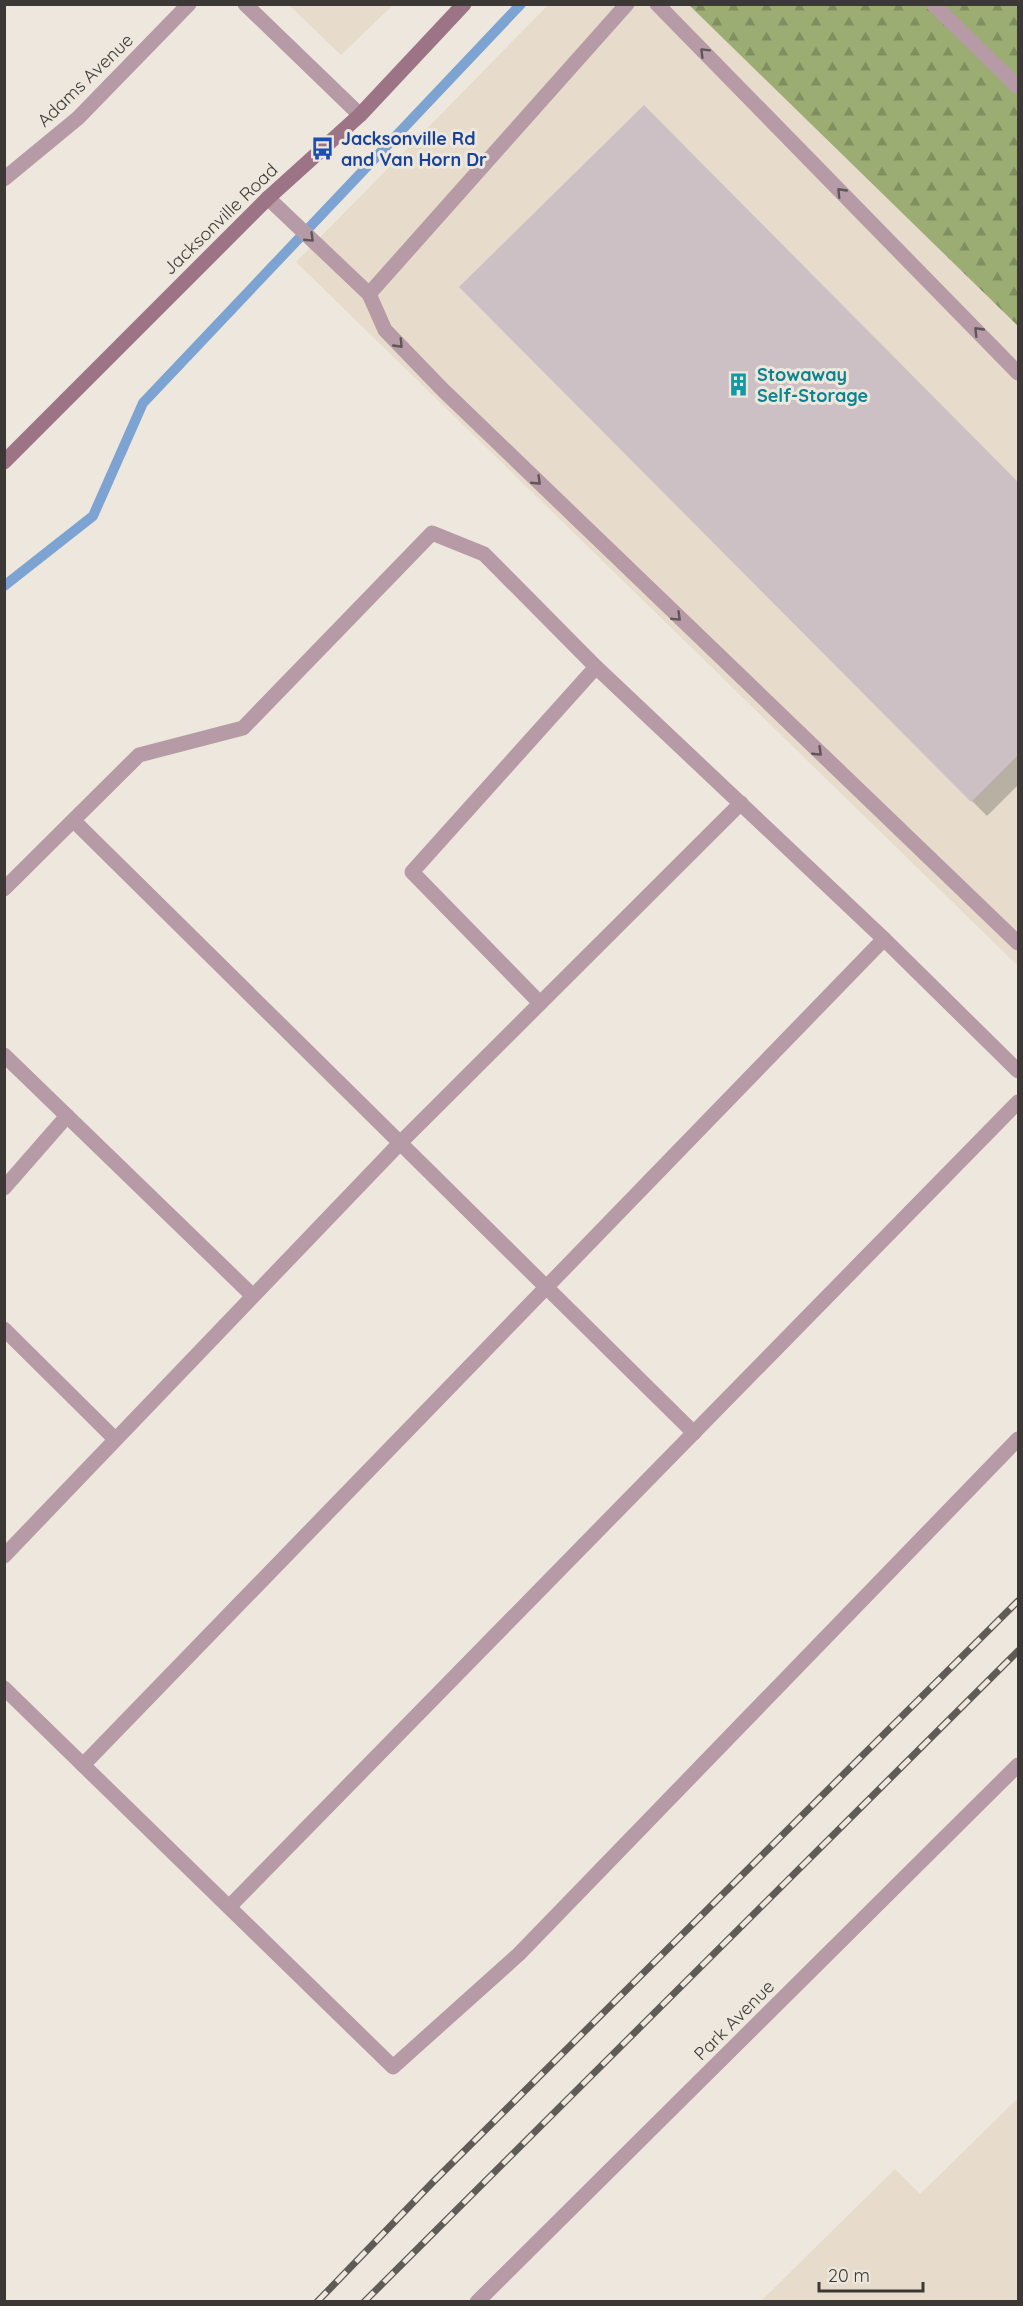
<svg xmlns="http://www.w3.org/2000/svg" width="1023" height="2306" viewBox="0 0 1023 2306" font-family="Quicksand,sans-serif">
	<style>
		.built { fill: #e7dccc }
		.forest { fill: url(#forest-firs) }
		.shadow { fill: #0003 }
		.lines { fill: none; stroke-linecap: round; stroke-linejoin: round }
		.stream { stroke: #7ca3d1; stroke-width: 10 }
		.building { fill: #ccc0c5 }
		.service { stroke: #b69aa6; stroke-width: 15 }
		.minor { stroke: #b69aa6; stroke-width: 15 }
		.secondary { stroke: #9c7486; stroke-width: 15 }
		.rail-casing { stroke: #5f5c57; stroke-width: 7 }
		.rail { stroke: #ede7dd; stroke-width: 4.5; stroke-dasharray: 14; stroke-linecap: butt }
		.oneway { stroke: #605557 }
		.labels { text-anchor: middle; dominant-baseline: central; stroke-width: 6; stroke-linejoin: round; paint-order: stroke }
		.street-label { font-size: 18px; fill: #3b3835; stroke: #ede7dd }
		.transit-label { font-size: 18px; font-weight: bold; fill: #164399; stroke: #ede7dd; text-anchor: start }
		.culture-label { font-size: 18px; font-weight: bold; fill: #0d838f; stroke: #ede7dd; text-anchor: start }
	</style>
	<defs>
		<pattern id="forest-firs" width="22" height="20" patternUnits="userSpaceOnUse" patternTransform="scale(1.5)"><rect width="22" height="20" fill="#9cad74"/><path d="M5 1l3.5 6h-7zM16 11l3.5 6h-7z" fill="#808e60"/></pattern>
	</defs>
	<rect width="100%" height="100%" fill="#ede7dd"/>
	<!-- built -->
	<g class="built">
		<path d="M289,5H393L341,55Z"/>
		<path d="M548,5H689L1018,326V966L296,262Z"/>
		<path d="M1018,2098V2301H761L895,2169L920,2194Z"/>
	</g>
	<!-- forest -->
	<path class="forest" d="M689,5H1018V326Z"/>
	<!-- shadow -->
	<path class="shadow" d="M644,107L1018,484V785L987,816L461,287Z"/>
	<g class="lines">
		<!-- stream -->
		<path class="stream" d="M4,586L93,516L143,403L521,4"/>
	</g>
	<!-- building -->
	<path class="building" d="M644,105L1018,482V755L971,802L459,287Z"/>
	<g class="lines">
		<!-- service -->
		<g class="service">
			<path d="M657,4L1018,373"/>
			<path d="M933,4L1018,87"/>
			<path d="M268,198L369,294L385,330L443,390L1018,943"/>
			<path d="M369,294L627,4"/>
			<path d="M74,821L694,1433"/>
			<path d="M4,889L139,755L243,728L432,533L484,554L596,667L884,939L1018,1071"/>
			<path d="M540,1003L412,872L596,667"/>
			<path d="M4,1055L252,1295"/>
			<path d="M4,1188L67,1116"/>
			<path d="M4,1329L115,1439"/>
			<path d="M4,1556L400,1143L741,803"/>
			<path d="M4,1688L393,2067L519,1954L1018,1439"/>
			<path d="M83,1765L884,939"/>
			<path d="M229,1907L1018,1102"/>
		</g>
		<!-- minor -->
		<g class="minor">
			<path d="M245,4L360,115"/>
			<path d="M4,179L78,118L189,4"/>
			<path d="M477,2302L1018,1765"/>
		</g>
		<!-- secondary -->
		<path class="secondary" d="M4,462L268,198L360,115L464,4"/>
		<defs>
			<g id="rail">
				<path d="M317,2302L433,2182L1018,1601"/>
				<path d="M364,2302L1018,1651"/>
			</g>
		</defs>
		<!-- rail casing -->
		<use href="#rail" class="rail-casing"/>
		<!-- rail -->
		<use href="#rail" class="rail"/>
	</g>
	<!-- one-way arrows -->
	<defs><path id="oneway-chevron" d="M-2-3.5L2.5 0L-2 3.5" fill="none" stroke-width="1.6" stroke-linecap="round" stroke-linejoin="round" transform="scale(1.5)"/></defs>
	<g class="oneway">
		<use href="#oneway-chevron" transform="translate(704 52) rotate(-135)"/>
		<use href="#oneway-chevron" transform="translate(841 192) rotate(-134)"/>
		<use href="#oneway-chevron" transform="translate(310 238) rotate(44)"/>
		<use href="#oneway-chevron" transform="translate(978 331) rotate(-134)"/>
		<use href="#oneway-chevron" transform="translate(399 344) rotate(46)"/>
		<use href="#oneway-chevron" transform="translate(537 481) rotate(44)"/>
		<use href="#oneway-chevron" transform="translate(677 617) rotate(44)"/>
		<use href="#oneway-chevron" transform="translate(818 752) rotate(44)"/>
	</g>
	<!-- icons -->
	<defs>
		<symbol id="bus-bare" viewBox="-9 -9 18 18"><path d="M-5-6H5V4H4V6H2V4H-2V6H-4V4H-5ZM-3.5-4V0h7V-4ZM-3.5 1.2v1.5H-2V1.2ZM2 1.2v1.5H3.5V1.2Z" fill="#1a4fb4" stroke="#ede7dd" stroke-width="2.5" paint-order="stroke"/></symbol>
		<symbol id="building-bare" viewBox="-9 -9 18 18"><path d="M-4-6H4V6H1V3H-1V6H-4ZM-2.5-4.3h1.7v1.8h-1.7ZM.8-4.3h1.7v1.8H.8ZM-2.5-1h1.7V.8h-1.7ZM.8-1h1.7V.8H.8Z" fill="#0f9aa8" stroke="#ede7dd" stroke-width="2.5" paint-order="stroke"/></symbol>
	</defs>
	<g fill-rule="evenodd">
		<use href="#bus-bare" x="306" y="132" width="33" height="33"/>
		<use href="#building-bare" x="722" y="368" width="33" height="33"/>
	</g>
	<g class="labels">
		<!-- street labels -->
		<g class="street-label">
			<text transform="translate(85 80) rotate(-44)">Adams Avenue</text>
			<text transform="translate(220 219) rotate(-44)">Jacksonville Road</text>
			<text transform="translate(734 2020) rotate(-45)">Park Avenue</text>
		</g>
		<!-- transit labels -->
		<g class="transit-label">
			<text x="341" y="138">Jacksonville Rd<tspan x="341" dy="21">and Van Horn Dr</tspan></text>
		</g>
		<!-- culture labels -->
		<g class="culture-label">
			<text x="757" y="374">Stowaway<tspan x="757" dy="21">Self-Storage</tspan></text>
		</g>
	</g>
	<!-- border -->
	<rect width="1023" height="2306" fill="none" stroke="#3b3835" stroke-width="12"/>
	<!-- scale -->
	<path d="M819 2282v9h104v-9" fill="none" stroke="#3b3835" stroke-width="3"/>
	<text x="828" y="2282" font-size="18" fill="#3b3835" stroke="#ede7dd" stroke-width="4.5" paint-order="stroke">20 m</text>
</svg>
